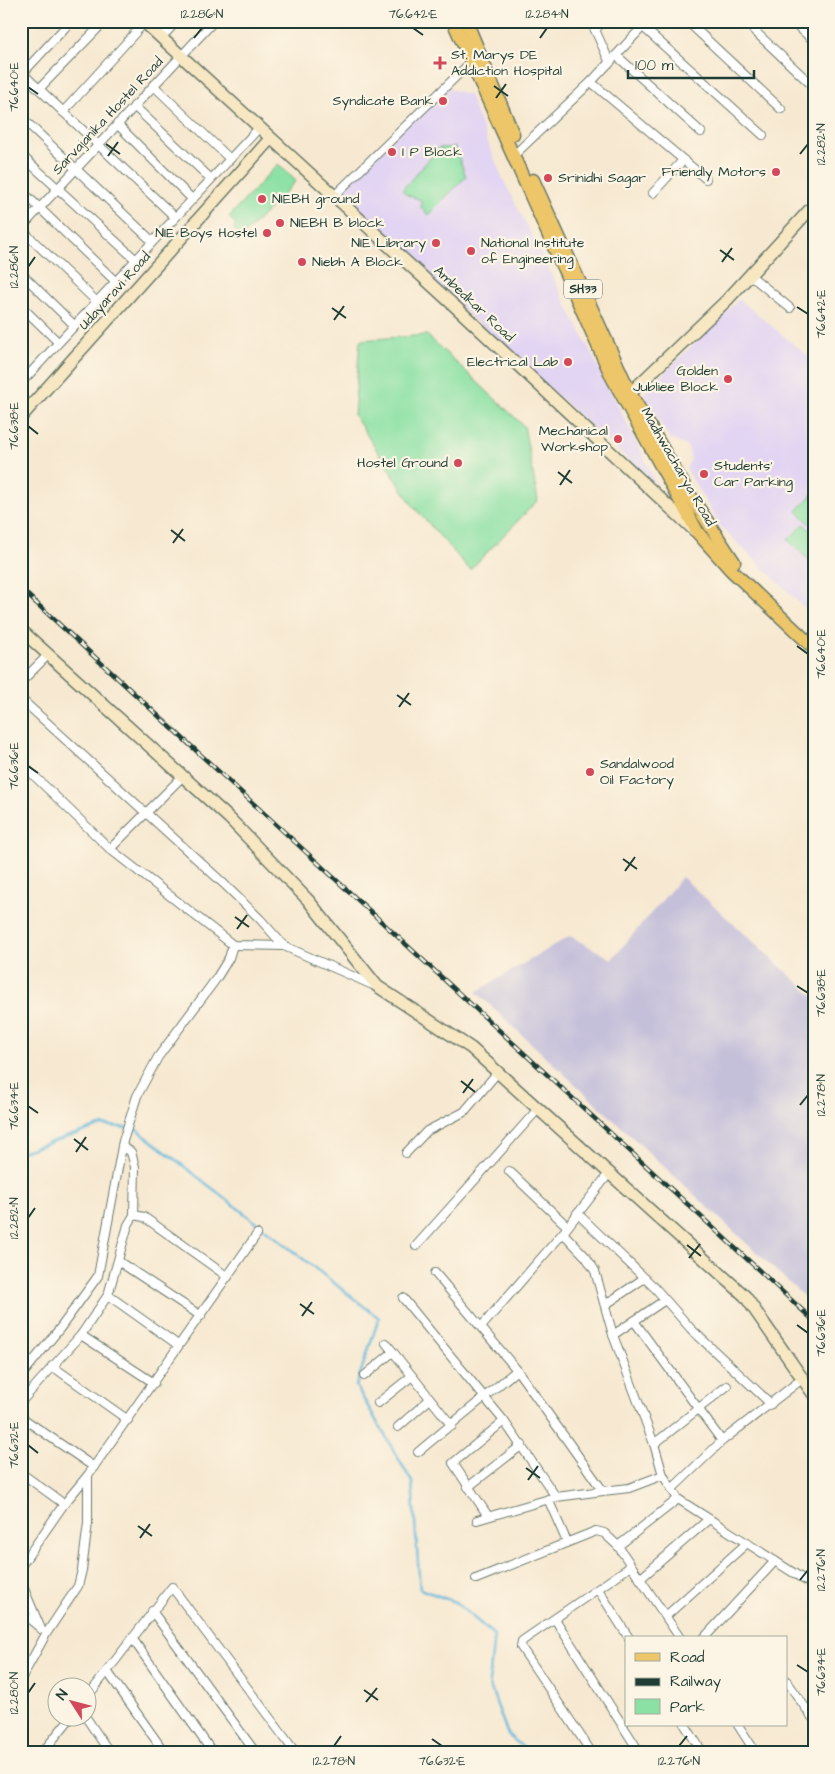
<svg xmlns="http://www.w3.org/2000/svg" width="835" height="1774" viewBox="0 0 835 1774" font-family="'Architects Daughter',sans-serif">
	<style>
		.built { fill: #e2d4f3 }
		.industrial { fill: #c5c0da }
		.green { fill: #8be1a4; stroke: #558f6c }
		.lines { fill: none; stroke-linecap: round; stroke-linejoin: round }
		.stream { stroke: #5eb6db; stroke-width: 2.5 }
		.street-casing { stroke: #6b796b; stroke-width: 10 }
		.secondary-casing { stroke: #6b796b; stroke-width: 14 }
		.primary-casing { stroke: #6b796b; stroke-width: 15 }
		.street { stroke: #fff; stroke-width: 8 }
		.secondary { stroke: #f7e8c3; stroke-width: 11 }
		.primary { stroke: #ecc669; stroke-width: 12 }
		.rail-casing { stroke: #1f3d34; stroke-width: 4.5 }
		.rail { stroke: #fcf5e5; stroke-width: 2.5; stroke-dasharray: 8; stroke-linecap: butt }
		.ticks { fill: none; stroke: #1f3d34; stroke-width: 2 }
		.poi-dot { fill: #d1495b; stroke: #fcf5e5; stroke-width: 2 }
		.labels { text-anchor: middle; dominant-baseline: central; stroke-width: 4.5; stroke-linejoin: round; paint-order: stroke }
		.shield { fill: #fcf5e5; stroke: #617469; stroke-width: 1 }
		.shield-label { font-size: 12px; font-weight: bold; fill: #1f3d34 }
		.poi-label { font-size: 14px; fill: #1f3d34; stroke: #fcf5e5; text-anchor: start }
		.street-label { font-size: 14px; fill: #1f3d34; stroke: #fcf5e5 }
		.neatline { fill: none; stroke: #1f3d34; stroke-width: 2 }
		.ticks-label { font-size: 12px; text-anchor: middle; fill: #1f3d34 }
	</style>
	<rect width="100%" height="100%" fill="#fcf5e5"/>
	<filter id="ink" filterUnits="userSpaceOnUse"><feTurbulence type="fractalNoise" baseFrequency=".02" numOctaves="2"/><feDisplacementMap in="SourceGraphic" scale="10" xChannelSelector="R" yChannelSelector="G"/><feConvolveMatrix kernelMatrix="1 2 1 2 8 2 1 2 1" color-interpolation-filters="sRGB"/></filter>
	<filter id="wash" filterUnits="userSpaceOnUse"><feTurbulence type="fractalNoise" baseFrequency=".0096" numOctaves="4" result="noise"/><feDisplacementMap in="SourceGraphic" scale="20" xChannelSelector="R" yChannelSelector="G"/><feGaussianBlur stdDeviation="1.12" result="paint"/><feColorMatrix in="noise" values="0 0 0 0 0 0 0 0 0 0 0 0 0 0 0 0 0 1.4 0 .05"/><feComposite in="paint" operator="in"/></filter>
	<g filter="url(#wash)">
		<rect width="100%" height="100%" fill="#f7e9d1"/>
		<!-- built -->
		<g class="built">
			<path d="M444,87L469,95L501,175L642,453L656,485L462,309L340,193Z"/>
			<path d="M739,299L814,361V617L720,526L686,468L691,459L688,447L670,439L643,394Z"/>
		</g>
		<!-- industrial -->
		<path class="industrial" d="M682,877L814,997V1306L476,992L570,936L612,959Z"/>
		<!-- green -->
		<g class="green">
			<path d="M455,147L466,177L428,215L421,207V200L407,195L402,190L439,148Z"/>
			<path d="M278,164L296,181L242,237L233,229L236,225L229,217Z"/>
			<path d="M427,335L524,426L538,500L470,570L413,506L354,415L360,340Z"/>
			<path d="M814,492V528L797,511Z"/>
			<path d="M804,524L814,534V565L788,540Z"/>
		</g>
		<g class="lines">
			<!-- stream -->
			<path class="stream" d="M21,1152L103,1125L136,1129L379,1318L356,1386L412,1482L420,1589L455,1602L494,1635L489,1683L508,1735L530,1753"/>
		</g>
	</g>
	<g filter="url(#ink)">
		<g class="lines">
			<defs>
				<g id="street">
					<path d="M591,21L610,63"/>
					<path d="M687,21L781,109"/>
					<path d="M744,21L814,87"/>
					<path d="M792,21L814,41"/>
					<path d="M21,24L24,21"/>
					<path d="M643,27L763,135"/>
					<path d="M595,30L603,21"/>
					<path d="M161,38L177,21"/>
					<path d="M617,56L701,132"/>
					<path d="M21,72L175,217"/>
					<path d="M21,75L71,21"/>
					<path d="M591,82L706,179"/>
					<path d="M153,85L230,159"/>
					<path d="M39,89L105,21"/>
					<path d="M134,106L211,179"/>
					<path d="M63,112L146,21"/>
					<path d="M21,117L152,241"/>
					<path d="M117,124L192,199"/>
					<path d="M21,155L135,259"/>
					<path d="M513,156L591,82L648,21"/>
					<path d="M21,190L115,281"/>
					<path d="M653,193L683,160"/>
					<path d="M334,196L474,59"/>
					<path d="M21,228L214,21"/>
					<path d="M21,229L96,301"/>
					<path d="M21,273L74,325"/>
					<path d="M750,275L790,308"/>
					<path d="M21,306L58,342"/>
					<path d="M21,383L259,128"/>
					<path d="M21,682L48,655"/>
					<path d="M21,699L223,883L260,919L284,946"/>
					<path d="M21,763L110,849L233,945L284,946L375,986"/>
					<path d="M110,849L183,776"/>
					<path d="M122,1146L131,1152L135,1167L134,1215"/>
					<path d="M406,1153L427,1131L464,1112L498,1072"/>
					<path d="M509,1171L567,1226"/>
					<path d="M577,1213L656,1289L691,1329L771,1404"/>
					<path d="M563,1233L586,1257L595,1271L613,1335L654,1444L663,1475L678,1499L814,1586"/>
					<path d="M416,1246L538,1109"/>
					<path d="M118,1261L201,1316"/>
					<path d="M435,1273L517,1370L603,1491L629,1488L663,1475"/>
					<path d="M108,1295L178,1345"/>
					<path d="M403,1298L504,1421L556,1497"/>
					<path d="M605,1305L643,1279"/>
					<path d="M634,1321L722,1441"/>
					<path d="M482,1326L563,1233L610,1172"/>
					<path d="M81,1335L154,1383"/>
					<path d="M613,1335L665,1300"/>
					<path d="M386,1343L452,1426"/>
					<path d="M52,1366L128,1420"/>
					<path d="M21,1376L61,1327L98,1276L123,1141L137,1096L158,1057L216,979L229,958L233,945"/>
					<path d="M364,1376L393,1352"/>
					<path d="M21,1402L81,1335L108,1295L128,1225L134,1215L144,1217L228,1277"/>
					<path d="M378,1403L412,1376"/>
					<path d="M21,1417L94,1467"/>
					<path d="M398,1427L430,1399"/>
					<path d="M654,1444L727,1386"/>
					<path d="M418,1452L517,1370"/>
					<path d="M21,1473L64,1504"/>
					<path d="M468,1487L522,1445"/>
					<path d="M673,1488L722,1441L802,1379"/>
					<path d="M548,1499L567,1542"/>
					<path d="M678,1499L618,1546L680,1638"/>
					<path d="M488,1516L453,1463L504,1421"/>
					<path d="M477,1520L556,1497L603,1491"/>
					<path d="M21,1566L64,1504L88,1475"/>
					<path d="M476,1579L596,1531L604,1533L618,1546"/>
					<path d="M640,1579L709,1519"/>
					<path d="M21,1582L41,1629"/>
					<path d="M599,1591L629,1638"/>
					<path d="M152,1611L256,1753"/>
					<path d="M21,1612L39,1627"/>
					<path d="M666,1616L747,1543"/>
					<path d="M555,1619L640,1753"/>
					<path d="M132,1638L213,1753"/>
					<path d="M704,1638L775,1561"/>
					<path d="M107,1671L165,1753"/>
					<path d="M21,1679L46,1634L78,1586L82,1570L88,1523V1475L257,1234"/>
					<path d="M786,1680L814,1720"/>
					<path d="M88,1696L172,1587L296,1753"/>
					<path d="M85,1716L110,1753"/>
					<path d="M685,1725L703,1753"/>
					<path d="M738,1725L756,1753"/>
					<path d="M42,1753L72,1716"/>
					<path d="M592,1753L521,1647L522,1641L631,1566"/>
				</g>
				<g id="secondary">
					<path d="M143,21L460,311L695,531"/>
					<path d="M625,398L727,300L814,205"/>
					<path d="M21,417L270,139"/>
					<path d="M21,630L229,818L308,900L377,986L471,1048L745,1296L814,1395"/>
				</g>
				<g id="primary">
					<path d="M453,21L612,377L698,533L731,570L814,648"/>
					<path d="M466,21L513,134"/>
					<path d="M533,180L630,393L689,494L734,562"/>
				</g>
			</defs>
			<!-- street casing -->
			<use href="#street" class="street-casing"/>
			<!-- secondary casing -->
			<use href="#secondary" class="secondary-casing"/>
			<!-- primary casing -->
			<use href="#primary" class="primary-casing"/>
			<!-- street -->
			<use href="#street" class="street"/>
			<!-- secondary -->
			<use href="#secondary" class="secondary"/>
			<!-- primary -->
			<use href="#primary" class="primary"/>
			<defs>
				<path id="rail" d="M21,589L814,1321"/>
			</defs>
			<!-- rail casing -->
			<use href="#rail" class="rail-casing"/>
			<!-- rail -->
			<use href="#rail" class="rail"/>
		</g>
	</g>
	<!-- ticks -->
	<path class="ticks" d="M413,28L423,35M194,38L202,28M540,38L547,28M494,86L508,96M28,87L38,94M496,98L506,84M106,144L120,154M800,154L808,144M108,156L118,142M720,250L734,260M722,262L732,248M28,267L35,257M797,307L808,314M332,308L346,318M334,320L344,306M28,426L38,434M558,472L572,483M560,485L570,470M171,530L185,541M173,543L183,529M797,646L808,654M397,695L411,705M399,707L409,693M28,766L38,773M623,859L637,869M625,871L635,857M235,917L249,927M237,929L247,915M797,986L808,993M461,1081L475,1092M463,1093L473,1079M800,1105L808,1095M28,1106L38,1113M74,1139L88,1150M76,1152L86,1137M28,1218L35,1208M687,1245L701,1256M689,1258L700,1244M300,1304L314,1314M302,1316L312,1302M797,1325L808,1333M28,1445L38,1453M526,1468L540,1478M528,1480L538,1466M138,1526L152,1536M140,1538L150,1524M800,1580L808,1570M797,1665L808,1672M364,1690L378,1700M28,1693L35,1683M366,1702L377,1688M432,1739L442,1746M334,1746L341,1736M679,1746L687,1736"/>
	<!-- markers -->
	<g class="poi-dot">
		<path d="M437.5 55.5h5v5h5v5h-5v5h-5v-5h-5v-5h5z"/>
		<circle cx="443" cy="101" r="5"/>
		<circle cx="392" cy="152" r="5"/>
		<circle cx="776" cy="172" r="5"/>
		<circle cx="548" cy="178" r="5"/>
		<circle cx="262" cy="199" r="5"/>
		<circle cx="280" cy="223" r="5"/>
		<circle cx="267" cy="233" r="5"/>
		<circle cx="436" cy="243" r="5"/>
		<circle cx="471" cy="251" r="5"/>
		<circle cx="302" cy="262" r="5"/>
		<circle cx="568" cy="362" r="5"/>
		<circle cx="728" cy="379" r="5"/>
		<circle cx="618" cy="439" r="5"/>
		<circle cx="458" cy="463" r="5"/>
		<circle cx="704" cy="474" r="5"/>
		<circle cx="590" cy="772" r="5"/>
	</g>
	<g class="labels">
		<!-- shield labels -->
		<rect class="shield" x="564" y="279.5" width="38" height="19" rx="4"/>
		<g class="shield-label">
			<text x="583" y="289">SH33</text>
		</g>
		<!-- poi labels -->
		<g class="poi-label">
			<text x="451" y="55">St. Marys DE<tspan x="451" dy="16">Addiction Hospital</tspan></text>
			<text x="433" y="101" text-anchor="end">Syndicate Bank</text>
			<text x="402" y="152">I P Block</text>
			<text x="766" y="172" text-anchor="end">Friendly Motors</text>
			<text x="558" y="178">Srinidhi Sagar</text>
			<text x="272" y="199">NIEBH ground</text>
			<text x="290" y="223">NIEBH B block</text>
			<text x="257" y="233" text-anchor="end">NIE Boys Hostel</text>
			<text x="426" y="243" text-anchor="end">NIE Library</text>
			<text x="481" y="243">National Institute<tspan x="481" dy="16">of Engineering</tspan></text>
			<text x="312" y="262">Niebh A Block</text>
			<text x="558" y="362" text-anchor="end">Electrical Lab</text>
			<text x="718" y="371" text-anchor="end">Golden<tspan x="718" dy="16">Jubliee Block</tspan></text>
			<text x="608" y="431" text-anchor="end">Mechanical<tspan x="608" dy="16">Workshop</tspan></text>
			<text x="448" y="463" text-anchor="end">Hostel Ground</text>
			<text x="714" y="466">Students'<tspan x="714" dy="16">Car Parking</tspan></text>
			<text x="600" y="764">Sandalwood<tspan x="600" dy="16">Oil Factory</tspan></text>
		</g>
		<!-- street labels -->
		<g class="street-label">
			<text transform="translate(108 116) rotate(-47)">Sarvajanika Hostel Road</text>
			<text transform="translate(115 291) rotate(-48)">Udayaravi Road</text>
			<text transform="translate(474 304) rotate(43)">Ambedkar Road</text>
			<text transform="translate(678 467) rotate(60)">Madhwacharya Road</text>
		</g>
	</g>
	<!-- margin -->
	<rect width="835" height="1774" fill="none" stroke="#fcf5e5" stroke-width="55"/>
	<!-- legend -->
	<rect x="625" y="1636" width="162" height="90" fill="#fcf5e5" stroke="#a4ab9e"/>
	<rect x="635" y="1653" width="25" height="8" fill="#ecc669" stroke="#a4ab9e"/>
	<text x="670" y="1662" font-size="15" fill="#1f3d34">Road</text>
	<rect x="635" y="1678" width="25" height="8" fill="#1f3d34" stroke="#a4ab9e"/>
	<text x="670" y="1686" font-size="15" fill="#1f3d34">Railway</text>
	<rect x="635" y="1699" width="25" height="15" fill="#8be1a4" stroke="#a4ab9e"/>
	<text x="670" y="1712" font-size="15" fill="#1f3d34">Park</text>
	<!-- north arrow -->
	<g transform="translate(72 1702) rotate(306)"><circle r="24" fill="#fcf5e5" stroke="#a4ab9e"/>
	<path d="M0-4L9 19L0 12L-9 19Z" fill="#d1495b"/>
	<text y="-8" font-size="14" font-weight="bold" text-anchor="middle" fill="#1f3d34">N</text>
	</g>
	<!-- scale -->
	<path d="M628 70v8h126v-8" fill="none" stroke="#1f3d34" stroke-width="2.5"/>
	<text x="635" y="70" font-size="15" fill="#1f3d34" stroke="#fcf5e5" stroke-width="4" paint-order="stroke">100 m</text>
	<rect x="28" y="28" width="780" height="1718" class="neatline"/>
	<g class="ticks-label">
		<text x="202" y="18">12.286°N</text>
		<text x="413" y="18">76.642°E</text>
		<text x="547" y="18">12.284°N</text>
		<text transform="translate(14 87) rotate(-90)" y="4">76.640°E</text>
		<text transform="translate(821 144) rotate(-90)" y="4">12.282°N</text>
		<text transform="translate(14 267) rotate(-90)" y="4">12.286°N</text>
		<text transform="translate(821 314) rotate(-90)" y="4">76.642°E</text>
		<text transform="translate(14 426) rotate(-90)" y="4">76.638°E</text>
		<text transform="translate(821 654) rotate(-90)" y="4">76.640°E</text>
		<text transform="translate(14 766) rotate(-90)" y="4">76.636°E</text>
		<text transform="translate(821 993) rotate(-90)" y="4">76.638°E</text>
		<text transform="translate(821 1095) rotate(-90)" y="4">12.278°N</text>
		<text transform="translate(14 1106) rotate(-90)" y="4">76.634°E</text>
		<text transform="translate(14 1218) rotate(-90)" y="4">12.282°N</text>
		<text transform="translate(821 1333) rotate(-90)" y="4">76.636°E</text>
		<text transform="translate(14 1445) rotate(-90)" y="4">76.632°E</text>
		<text transform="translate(821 1570) rotate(-90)" y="4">12.276°N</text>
		<text transform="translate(821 1672) rotate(-90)" y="4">76.634°E</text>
		<text transform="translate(14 1693) rotate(-90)" y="4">12.280°N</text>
		<text x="334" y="1765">12.278°N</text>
		<text x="442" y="1765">76.632°E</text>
		<text x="679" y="1765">12.276°N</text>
	</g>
</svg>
